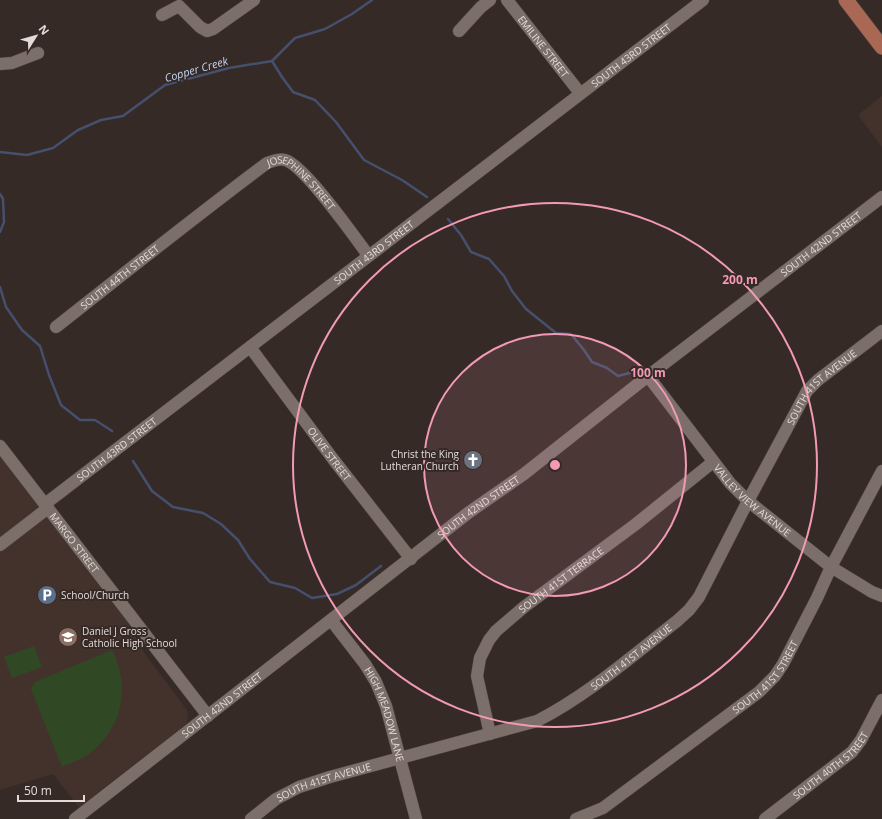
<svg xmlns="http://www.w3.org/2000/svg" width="882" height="819" viewBox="0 0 882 819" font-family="'Open Sans',sans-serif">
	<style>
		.built { fill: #43322c }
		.green { fill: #304924 }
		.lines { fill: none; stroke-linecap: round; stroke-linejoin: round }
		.stream { stroke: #44506d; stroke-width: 2.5 }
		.minor-casing { stroke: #504744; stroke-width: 13 }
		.major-casing { stroke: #504744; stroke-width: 16 }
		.minor { stroke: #7c6f6a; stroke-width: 12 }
		.major { stroke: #a86854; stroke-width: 15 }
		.ring { fill: none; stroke: #f19ab2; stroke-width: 2 }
		.labels { text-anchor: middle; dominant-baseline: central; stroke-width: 4; stroke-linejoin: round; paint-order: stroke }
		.street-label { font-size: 10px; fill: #e3dbd9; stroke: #362a26 }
		.poi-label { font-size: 10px; fill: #e3dbd9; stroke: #362a26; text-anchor: start }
		.water-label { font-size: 11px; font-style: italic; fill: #c2d6f4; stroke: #362a26 }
		.centre { fill: #f19ab2; stroke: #362a26; stroke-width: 2 }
		.ring-label { font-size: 12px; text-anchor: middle; font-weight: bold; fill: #f19ab2; stroke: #362a26; stroke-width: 4; stroke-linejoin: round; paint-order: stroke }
	</style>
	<rect width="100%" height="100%" fill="#362a26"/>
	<!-- built -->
	<g class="built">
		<path d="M882,96V147L858,115Z"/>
		<path d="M0,455L127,621L145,654L187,710L188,717L186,724L79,807L53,774L0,790Z"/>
	</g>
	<!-- green -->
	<g class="green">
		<path d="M34,646L42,667L12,678L4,657Z"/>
		<path d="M112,650C129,683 124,721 97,747C87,757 74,762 62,767L31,689L35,682Z"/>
	</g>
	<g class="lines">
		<!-- stream -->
		<g class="stream">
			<path d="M272,61L282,77L293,92L315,100L336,122L364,160L402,180L427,197"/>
			<path d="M0,152L27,155L53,148L78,130L101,120L123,116L165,85L229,68L272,61L295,38L325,29L352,14L372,0"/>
			<path d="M0,194L3,199L4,222L0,232"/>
			<path d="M448,219L461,235L471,252L489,259L504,276L512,291L526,309L556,333L571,334L584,350L592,362L607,368L618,376L637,371"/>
			<path d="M0,287L6,307L22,330L40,346L49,375L61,405L80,420H95L112,431"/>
			<path d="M133,461L152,491L173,507L203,513L221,524L238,540L250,559L270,582L295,588L312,598L337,594L356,585L381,566"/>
		</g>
		<defs>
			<g id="minor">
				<path id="s1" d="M507,0L580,93"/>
				<path d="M162,15L179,6L200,27L207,31L213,29L254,0"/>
				<path d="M459,31L481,7L490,0"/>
				<path d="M0,64L12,63L38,53"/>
				<path id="s2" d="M56,327C126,272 196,216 267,163C273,161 278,158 285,160C304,165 354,236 368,255"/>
				<path id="s3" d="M250,347L333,459L411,559"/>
				<path id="s4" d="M648,376L730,483L748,501L831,567L872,592L882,596"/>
				<path id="s5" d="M0,446L208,716"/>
				<path id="s6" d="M45,504L703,0"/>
				<path d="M0,545L48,508"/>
				<path id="s7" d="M331,620L365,664L376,682L386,706L416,819"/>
				<path id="s8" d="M490,734L477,676L480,658L489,640L496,631L524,607L636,524L713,462"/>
				<path id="s9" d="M75,819L468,513L524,474L648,376L882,197"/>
				<path id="s10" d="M251,819L276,799L299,787L330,777L537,721C588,695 632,656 677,621L689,610L699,597L748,501L807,391L818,380L882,331"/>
				<path id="s11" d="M576,819L603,808L759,692L775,676L783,664L817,598L831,567L882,471"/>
				<path id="s12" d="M765,819L852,752L861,740L882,700"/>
			</g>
			<path id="major" d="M846,0L882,47"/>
		</defs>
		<!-- minor casing -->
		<use href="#minor" class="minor-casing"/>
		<!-- major casing -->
		<use href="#major" class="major-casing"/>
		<!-- minor -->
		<use href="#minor" class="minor"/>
		<!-- major -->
		<use href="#major" class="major"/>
	</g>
	<!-- distance rings -->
	<circle cx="555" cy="465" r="131" fill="#f19ab2" fill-opacity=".12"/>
	<g class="ring">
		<circle cx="555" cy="465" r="131"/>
		<circle cx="555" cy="465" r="262"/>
	</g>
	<!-- icons -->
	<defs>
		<symbol id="church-disc" viewBox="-11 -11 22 22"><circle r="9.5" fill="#6b7280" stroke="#362a26"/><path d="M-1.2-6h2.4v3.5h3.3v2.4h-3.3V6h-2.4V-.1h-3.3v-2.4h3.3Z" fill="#fff"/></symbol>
		<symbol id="parking-disc" viewBox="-11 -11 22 22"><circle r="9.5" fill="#5c6f8a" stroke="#362a26"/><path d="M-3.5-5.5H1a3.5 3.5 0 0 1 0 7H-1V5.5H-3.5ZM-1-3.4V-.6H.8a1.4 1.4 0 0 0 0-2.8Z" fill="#fff"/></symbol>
		<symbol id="school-disc" viewBox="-11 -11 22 22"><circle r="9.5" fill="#8d6e63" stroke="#362a26"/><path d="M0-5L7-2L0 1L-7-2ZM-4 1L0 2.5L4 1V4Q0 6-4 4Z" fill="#fff"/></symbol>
	</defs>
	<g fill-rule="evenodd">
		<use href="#church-disc" x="462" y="449" width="22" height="22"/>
		<use href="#parking-disc" x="36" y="584" width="22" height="22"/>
		<use href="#school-disc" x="57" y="626" width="22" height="22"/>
	</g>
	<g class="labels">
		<!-- street labels -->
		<g class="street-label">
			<text stroke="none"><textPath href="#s1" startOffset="59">EMILINE STREET</textPath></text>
			<text stroke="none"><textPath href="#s6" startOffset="738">SOUTH 43RD STREET</textPath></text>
			<text stroke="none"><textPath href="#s2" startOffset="311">JOSEPHINE STREET</textPath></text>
			<text stroke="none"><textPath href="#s9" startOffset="942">SOUTH 42ND STREET</textPath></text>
			<text stroke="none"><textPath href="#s6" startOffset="414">SOUTH 43RD STREET</textPath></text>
			<text stroke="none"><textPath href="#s2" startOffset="81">SOUTH 44TH STREET</textPath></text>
			<text stroke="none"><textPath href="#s10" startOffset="755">SOUTH 41ST AVENUE</textPath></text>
			<text stroke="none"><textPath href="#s6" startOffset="90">SOUTH 43RD STREET</textPath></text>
			<text stroke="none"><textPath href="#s3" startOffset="133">OLIVE STREET</textPath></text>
			<text stroke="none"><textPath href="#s4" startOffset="163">VALLEY VIEW AVENUE</textPath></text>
			<text stroke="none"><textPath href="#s9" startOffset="510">SOUTH 42ND STREET</textPath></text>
			<text stroke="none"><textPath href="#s5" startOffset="122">MARGO STREET</textPath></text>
			<text stroke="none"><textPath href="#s8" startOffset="192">SOUTH 41ST TERRACE</textPath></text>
			<text stroke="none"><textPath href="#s10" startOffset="419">SOUTH 41ST AVENUE</textPath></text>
			<text stroke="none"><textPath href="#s11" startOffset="239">SOUTH 41ST STREET</textPath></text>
			<text stroke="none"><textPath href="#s9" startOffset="186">SOUTH 42ND STREET</textPath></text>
			<text stroke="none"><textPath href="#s7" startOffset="110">HIGH MEADOW LANE</textPath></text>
			<text stroke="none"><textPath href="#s12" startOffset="85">SOUTH 40TH STREET</textPath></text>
			<text stroke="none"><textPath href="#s10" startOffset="83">SOUTH 41ST AVENUE</textPath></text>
		</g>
		<!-- poi labels -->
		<g class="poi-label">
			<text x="459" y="454" text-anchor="end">Christ the King<tspan x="459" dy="12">Lutheran Church</tspan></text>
			<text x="61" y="595">School/Church</text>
			<text x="82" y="631">Daniel J Gross<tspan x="82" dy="12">Catholic High School</tspan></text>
		</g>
		<!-- water labels -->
		<g class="water-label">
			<text transform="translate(196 69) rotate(-16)">Copper Creek</text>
		</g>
	</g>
	<circle cx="555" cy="465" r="6" class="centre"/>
	<g class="ring-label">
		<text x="740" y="284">200 m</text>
		<text x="648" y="377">100 m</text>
	</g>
	<!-- north arrow -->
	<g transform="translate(36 36) rotate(53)" stroke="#362a26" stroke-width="3" paint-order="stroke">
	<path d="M0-3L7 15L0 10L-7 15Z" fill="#e3dbd9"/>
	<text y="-6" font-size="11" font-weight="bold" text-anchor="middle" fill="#e3dbd9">N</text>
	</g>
	<!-- scale -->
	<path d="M18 795v6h66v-6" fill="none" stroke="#e3dbd9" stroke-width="2"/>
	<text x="24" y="795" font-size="12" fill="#e3dbd9" stroke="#362a26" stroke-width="3" paint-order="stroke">50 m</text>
</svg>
